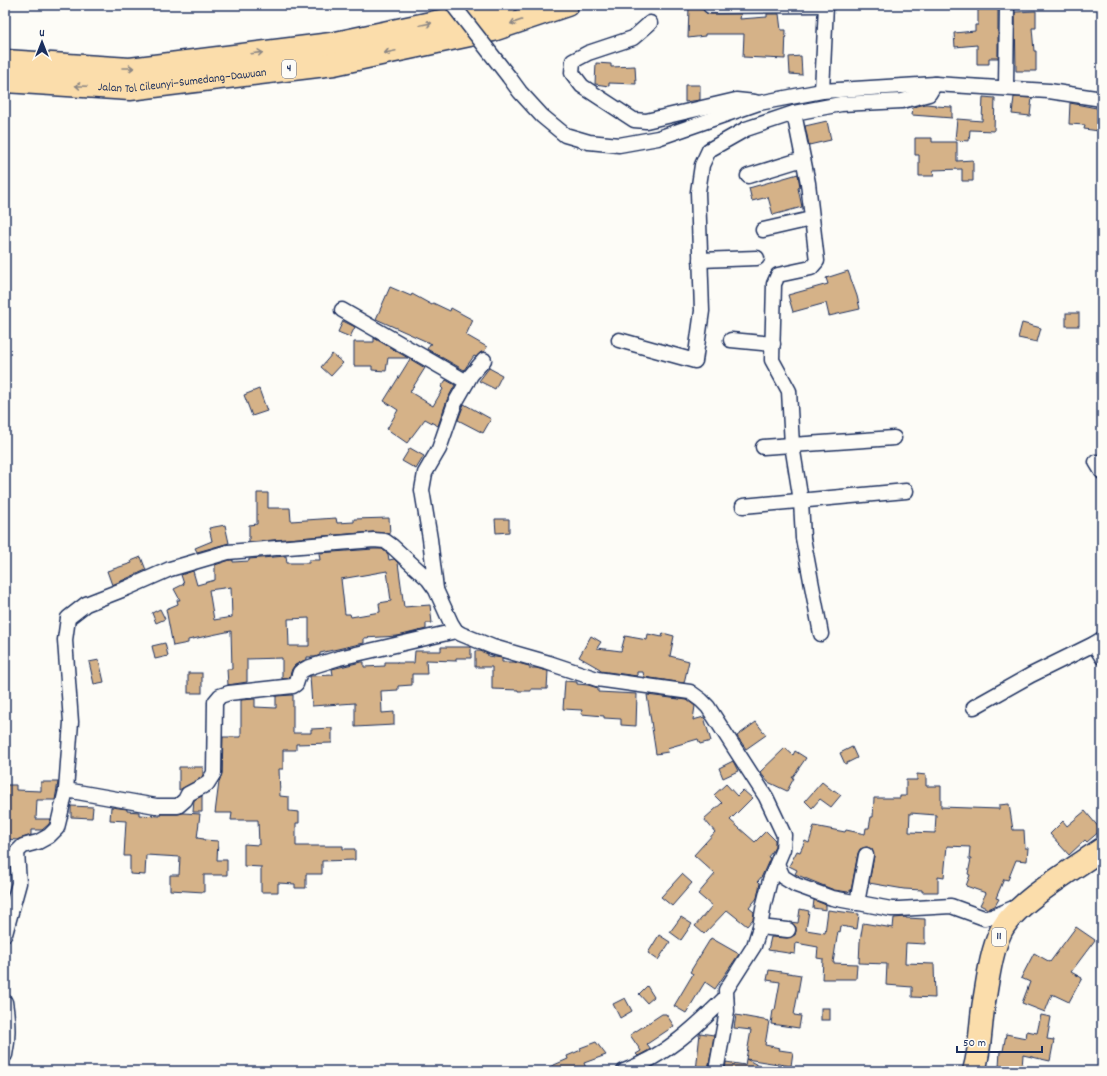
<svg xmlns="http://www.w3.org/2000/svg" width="1107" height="1076" viewBox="0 0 1107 1076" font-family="Dekko,sans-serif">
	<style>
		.building { fill: #d5b288; stroke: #1b2f5e; fill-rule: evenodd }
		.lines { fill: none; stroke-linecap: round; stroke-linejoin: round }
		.minor-casing { stroke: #1b2f5e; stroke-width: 17 }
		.trunk-casing { stroke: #1b2f5e; stroke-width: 25 }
		.motorway-casing { stroke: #1b2f5e; stroke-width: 25 }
		.minor { stroke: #fdfcf7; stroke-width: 14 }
		.trunk { stroke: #fbddab; stroke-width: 22 }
		.motorway { stroke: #fbddab; stroke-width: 22 }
		.minor-bridge-casing { stroke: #1b2f5e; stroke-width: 17; stroke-linecap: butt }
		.minor-bridge { stroke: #fdfcf7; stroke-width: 14 }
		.oneway { stroke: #8b8684 }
		.labels { text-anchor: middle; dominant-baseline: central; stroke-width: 3.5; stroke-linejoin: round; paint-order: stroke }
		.shield { fill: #fdfcf7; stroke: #5f6c8c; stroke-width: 1 }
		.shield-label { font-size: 11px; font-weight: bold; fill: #1b2f5e }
		.street-label { font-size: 12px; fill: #1b2f5e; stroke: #fdfcf7 }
	</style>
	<rect width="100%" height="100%" fill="#fdfcf7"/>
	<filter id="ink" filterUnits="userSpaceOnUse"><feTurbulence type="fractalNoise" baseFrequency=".025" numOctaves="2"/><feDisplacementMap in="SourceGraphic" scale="8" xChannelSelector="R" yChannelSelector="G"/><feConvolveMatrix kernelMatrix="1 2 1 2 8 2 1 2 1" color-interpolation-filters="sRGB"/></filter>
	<g filter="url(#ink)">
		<!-- building -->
		<g class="building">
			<path d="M978,5H998V58H989V64H977V45L955,47L954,33L975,31V25H978Z"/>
			<path d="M689,7L702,9L706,13L710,14H741L740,19L767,17V14H779L781,30H786L785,59L743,57L744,34H705V36L688,38Z"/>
			<path d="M1036,11V28H1032L1034,51H1036V71H1016L1015,12Z"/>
			<path d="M801,56L802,75L790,74L789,57Z"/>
			<path d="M596,63L611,64V67L635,66L636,84L609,83V86L595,84Z"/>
			<path d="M685,85H700V100L685,102Z"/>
			<path d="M983,97L995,98L994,131L970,130L969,141L955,140L957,119L982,121Z"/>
			<path d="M1014,97L1032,98L1030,116L1012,114Z"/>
			<path d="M1070,103L1102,109L1099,131L1084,129L1085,125L1069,124Z"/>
			<path d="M926,104L936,105V106L952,107V118L912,115L913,107Z"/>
			<path d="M827,121L831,140L809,145L805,126Z"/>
			<path d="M915,138H932V142H957V161L973,160V181H962V169L933,170L934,176H919V155H915Z"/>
			<path d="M798,174L800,187L798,188L802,207L773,215L768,197L752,201L749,188Z"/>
			<path d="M848,271L857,296L860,309L829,316L826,303L793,312L788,295L828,284L826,278Z"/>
			<path d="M390,287L411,296L412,294L432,305L433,303L450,311L451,308L473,320L466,335L487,347L484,352H481L476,357L474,356L464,370L427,349L430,344H432L376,319Z"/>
			<rect x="1066" y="313" width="13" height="13"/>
			<path d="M343,321L355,327L350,337L338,332Z"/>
			<path d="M1022,323L1041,328L1037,342L1018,338Z"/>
			<path d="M374,338L408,358H388L386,371L372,370V366H354V342H374Z"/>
			<path d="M332,354L343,363L331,376L321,367Z"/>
			<path d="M410,359L425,368L410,392L433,406L443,389L441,387L446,380L455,385L447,400L438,426L425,419L407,443L387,429L398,410L384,401Z"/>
			<path d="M489,368L502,375L495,389L479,381Z"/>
			<path d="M259,389L267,411L252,416L244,395Z"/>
			<path d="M464,404L491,419L483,433L458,420Z"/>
			<path d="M410,448L424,456L416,469L402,461Z"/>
			<path d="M257,493H268V508H290L291,521L336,518L337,523L354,522V519L389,518L390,534L373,532L249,542V525L257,524Z"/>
			<path d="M495,519H509V532L496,533Z"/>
			<path d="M225,525L229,543L197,552L195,548L212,541L209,528Z"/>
			<path d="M374,549H382L388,554L389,560L394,559L398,563L404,607L430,605L432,623H426V629L398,636L364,638V643L320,653V655L315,657H307V659L295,665L292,669L289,678L282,679V658L247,659V682L228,685L227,669H232L231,631L188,640V643L173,646L166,609L178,604L177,600H180L174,589L184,584L181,575L193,571L197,585L215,580V565L230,560H233V562L249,561V559L286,556L287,563H309V560H320L319,553ZM387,571L391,601L379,603L380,612L351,617L350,614H345L341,579ZM231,587L232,617L214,620L209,590ZM309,618V646H289L288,619Z"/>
			<path d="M141,557L146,570L112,585L107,571L132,563L131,561Z"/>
			<path d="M160,609L165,619L156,623L152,613Z"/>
			<path d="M663,633L674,636L670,656L689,661L684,683L644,677L643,672H637V676L600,671V669L579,657L591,636L601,642L597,648L621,651L625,636L647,640L648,634L662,637Z"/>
			<path d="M165,643L168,656L155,659L152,646Z"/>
			<path d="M441,647H471V658H456V661L426,660L427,674H412V685L398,686V690L381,691L382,713L394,712V725L355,727V703L312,706L310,676L333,675L332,669L361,662H364V667L385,666V662H397V663H414L415,651H441Z"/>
			<path d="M475,651H480L488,654V656L502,658V662H514L529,666V668H536L548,671L547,689H531V691H518V690L492,689V667H475Z"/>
			<path d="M99,660L104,682L94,684L89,662Z"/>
			<rect x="188" y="673" width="14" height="20"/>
			<path d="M565,681L577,682V684L588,685L598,688V692L637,694L636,726L621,725V719L604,718V716L581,714L582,710L563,709Z"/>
			<path d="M293,695V733H311V729L332,728V743L296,744V750H283V769H279L280,796L289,797V811L299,812V823H296V846H343V849H355V860L322,861V874H306V888H295V884L278,883V892H261V867L244,866V844L259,845L258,820H231L232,813H215L219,782L222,773L223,737H241V700L255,699V707L276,708V696Z"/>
			<path d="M647,695L687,700L695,706L693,720L704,717L711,741L700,744L698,739L667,748L668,752L656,754Z"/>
			<path d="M756,722L766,735L746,749L737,736Z"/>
			<path d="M852,747L857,758L845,764L840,753Z"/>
			<path d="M785,748L793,755L795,751L806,758L792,778H794L787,791L768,782L760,772Z"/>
			<path d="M733,761L738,771L723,778L719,768Z"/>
			<path d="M179,767H203V775L201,778L179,790Z"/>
			<path d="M917,774L926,775V786H941V807L999,809V805L1009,804L1013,830H1024L1025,848H1028L1027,861L1016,860L1008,880L1004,879L996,898L999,899L995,906L988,909L980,905L986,893L966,886L970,875L968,874L971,859H969L970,847L947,846L944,877L938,876V892H922V890L904,889L869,883L874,856L872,849L867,847L860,849L858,853L851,891H849L848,892L834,890L795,874L797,870L789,866L797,851L800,852L805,841L809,843L814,826L845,832L846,830L865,834L866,828H869L871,817H873L874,798H900V796H906V780H917ZM910,813L936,815L935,833L909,832Z"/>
			<path d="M41,782H58L55,800H37L36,819H51L49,824L42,830H31V835L17,840L5,839V785H16V790L41,791Z"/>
			<path d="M822,782L833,791L834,790L841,795L831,807L820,799L812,808L805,801Z"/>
			<path d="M726,784L737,796L743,790L752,798L730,820L755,842L766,831L775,840V847L772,852L768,857L770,858L762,876L758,881L760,883L757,898L749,908L754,912L753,919L747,926L727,910L704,934L695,926L712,906L698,894L715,874L694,855L715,832L704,819L722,803L714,795Z"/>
			<path d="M202,796V812H193L194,800Z"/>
			<path d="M71,806L93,807L92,818L71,817Z"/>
			<path d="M111,807L127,809V811L139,812V815L160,816V814H178L183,813L200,814L197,838L204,839V840L218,841L217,860H227V875H204V892L170,890V875H179L180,857L146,855L145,875L130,874V856H124L126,821L110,820Z"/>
			<path d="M1085,811L1101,830L1087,842L1085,840L1069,855L1050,834L1063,821L1067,826Z"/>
			<path d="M682,874L692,883L672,906L661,897Z"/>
			<path d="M814,900L826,905V910L813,908Z"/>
			<path d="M800,909L809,911L806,930L825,933L828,910L859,914L857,929L841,926L840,932L838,931L833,963L857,964L856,979H822L823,959L817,958L818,947L796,943L795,954L768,950L771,937L787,938L795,935L796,931V927L790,922L798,923Z"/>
			<path d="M681,917L692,924L681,940L670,932Z"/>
			<path d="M906,917V918L925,919V944L906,943L905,963L934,964L935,998L912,997V987L886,985L887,964L859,963L860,941L863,923L893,928L894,918Z"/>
			<path d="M1076,927L1095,940L1071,972L1082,978L1069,1002L1052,994L1045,1012L1022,1003L1030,982L1021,978L1034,953L1050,962Z"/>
			<path d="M659,935L670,942L658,960L648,953Z"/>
			<path d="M711,938L739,954L715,989L705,982L686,1013L674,1006L693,974L690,972Z"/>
			<path d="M769,970L801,975L794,1015L801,1016L799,1028L771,1024L773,1010H775L780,982L767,980Z"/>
			<path d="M647,986L654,997L647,1003L639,994Z"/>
			<path d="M625,998L632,1011L620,1018L613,1004Z"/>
			<rect x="821" y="1008" width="9" height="12"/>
			<path d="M662,1014H666L674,1026L647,1044L651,1049L638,1056L636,1054L641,1051L630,1035Z"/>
			<path d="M736,1015L769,1021L765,1045L780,1048L779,1050L793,1052L791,1066L746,1059L769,1071H725L726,1062L745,1065L751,1030L734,1028Z"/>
			<path d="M1041,1015L1051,1017L1047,1039L1054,1040L1050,1061L1023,1055L1022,1068L999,1067L1000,1051H1003L1006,1034L1026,1038L1027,1031L1037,1033Z"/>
			<path d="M700,1033L714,1035L708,1071H696Z"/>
			<path d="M596,1042L606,1055L584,1063L586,1068L579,1071H540L568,1059L567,1056L581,1050L580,1048Z"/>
		</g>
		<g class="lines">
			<defs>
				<g id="minor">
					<path d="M710,6L821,5"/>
					<path d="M650,23L633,38L588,53L573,61L572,73L582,86L634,120L646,121L736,100L755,102"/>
					<path d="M509,77L520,92L542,116L565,135L589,142L619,145L658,138L759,103L822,91L935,84L1049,91L1102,99"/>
					<path d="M1006,88L1007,5"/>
					<path d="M822,91L826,5"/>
					<path d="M794,113L808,183L817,261L811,268L778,275L774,284L772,360L789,391L792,445L801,501L803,538L821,634"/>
					<path d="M748,176L803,159"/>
					<path d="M763,230L811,219"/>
					<path d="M700,260L757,258"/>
					<path d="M342,310L467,382"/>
					<path d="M619,340L695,361L702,311L698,192L702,165L709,150L746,129L794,113L841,104L902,101L929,94L935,84"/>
					<path d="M731,340L773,344"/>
					<path d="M763,447L894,438"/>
					<path d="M1096,462L1102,472"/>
					<path d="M743,506L906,491"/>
					<path d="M436,589L430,539L422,490L425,473L439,449L455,403L471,375L484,360"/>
					<path d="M1094,644L1102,657"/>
					<path d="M974,707L1031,675L1094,644L1102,639"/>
					<path d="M66,790L156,806H178L185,800L188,794L207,784L214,773L215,702L220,696L229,693L293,686L296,684L300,672L307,668L339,658L456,631"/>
					<path d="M777,864L783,877L796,885L832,898L891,909H899L951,906L984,918L992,917L1018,906"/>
					<path d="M857,903L866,855"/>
					<path d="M760,927L788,930"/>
					<path d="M5,934L19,883L17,852L23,846L38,842L49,836L57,828L59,820L66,790L71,722L65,640L68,618L86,604L127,588L170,569L228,552L374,540L385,541L392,546L428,579L436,590L451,623L456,631L461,634L493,647L549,663L597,679L690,692L701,700L708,707L766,797L784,835L783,849L770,880L764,904L760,927L754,946L726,990L727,1011L716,1071"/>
					<path d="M5,1002C8,1020 9,1037 5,1055"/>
					<path d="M624,1071C664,1057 696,1027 726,997"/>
				</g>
				<path id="trunk" d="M974,1071C981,1048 980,1025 984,1002C988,979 991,952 1001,931C1015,903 1075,868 1102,849"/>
				<g id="motorway">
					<path d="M5,61L130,69L331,44L488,11L505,5"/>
					<path id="s1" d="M5,81L130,89L334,64L493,30L567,5"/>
				</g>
			</defs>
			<!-- minor casing -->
			<use href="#minor" class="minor-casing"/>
			<!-- trunk casing -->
			<use href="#trunk" class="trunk-casing"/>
			<!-- motorway casing -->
			<use href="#motorway" class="motorway-casing"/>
			<!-- minor -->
			<use href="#minor" class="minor"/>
			<!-- trunk -->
			<use href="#trunk" class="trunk"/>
			<!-- motorway -->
			<use href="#motorway" class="motorway"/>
			<defs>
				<path id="minor-bridge" d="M453,5L509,77"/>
			</defs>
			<!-- minor-bridge casing -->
			<use href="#minor-bridge" class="minor-bridge-casing"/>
			<!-- minor-bridge -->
			<use href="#minor-bridge" class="minor-bridge"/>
		</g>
		<!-- one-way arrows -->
		<defs><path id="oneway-shaft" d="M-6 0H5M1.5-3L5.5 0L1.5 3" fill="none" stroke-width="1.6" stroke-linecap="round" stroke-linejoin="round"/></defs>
		<g class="oneway">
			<use href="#oneway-shaft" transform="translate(516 22) rotate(161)"/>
			<use href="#oneway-shaft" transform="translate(426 24) rotate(-12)"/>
			<use href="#oneway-shaft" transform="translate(390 52) rotate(168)"/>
			<use href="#oneway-shaft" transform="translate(257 53) rotate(-7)"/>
			<use href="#oneway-shaft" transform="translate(128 68)"/>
			<use href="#oneway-shaft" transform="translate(81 86) rotate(-177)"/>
		</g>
	</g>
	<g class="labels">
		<!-- shield labels -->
		<g class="shield">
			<rect x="282" y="60" width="14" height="18" rx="3"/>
			<rect x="992" y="928" width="14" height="18" rx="3"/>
		</g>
		<g class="shield-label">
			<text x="289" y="69">4</text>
			<text x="999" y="937">11</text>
		</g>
		<!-- street labels -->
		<g class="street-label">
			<text stroke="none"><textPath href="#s1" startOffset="178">Jalan Tol Cileunyi–Sumedang–Dawuan</textPath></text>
		</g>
	</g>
	<!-- margin -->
	<rect width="1107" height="1076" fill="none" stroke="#fdfcf7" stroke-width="20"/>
	<rect x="10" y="10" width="1087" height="1056" fill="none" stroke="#1b2f5e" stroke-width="1.5" filter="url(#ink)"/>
	<!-- north arrow -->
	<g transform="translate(42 42)" stroke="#fdfcf7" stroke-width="3" paint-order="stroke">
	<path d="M0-3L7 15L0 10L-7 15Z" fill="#1b2f5e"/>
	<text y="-6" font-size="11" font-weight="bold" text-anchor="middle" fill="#1b2f5e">U</text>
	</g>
	<!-- scale -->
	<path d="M957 1046v6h85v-6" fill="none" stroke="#1b2f5e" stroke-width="2"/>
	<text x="963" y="1046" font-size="12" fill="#1b2f5e" stroke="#fdfcf7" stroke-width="3" paint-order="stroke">50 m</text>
</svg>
